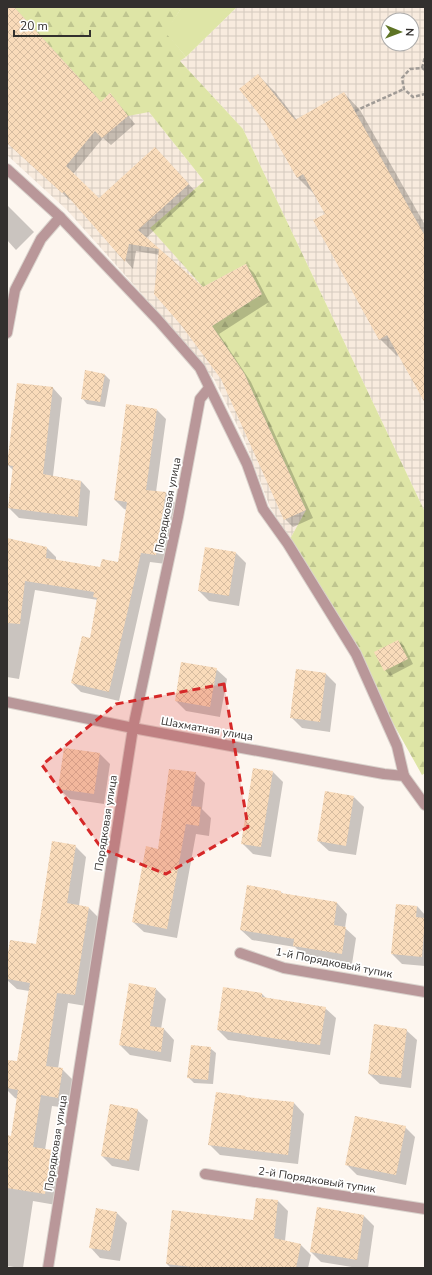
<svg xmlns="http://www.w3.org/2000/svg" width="432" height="1275" viewBox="0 0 432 1275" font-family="'Nunito Sans',sans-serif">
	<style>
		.industrial { fill: url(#industrial-grid); fill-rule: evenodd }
		.forest { fill: url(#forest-firs) }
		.green { fill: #dee5a6 }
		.shadow { fill: #0003 }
		.building { fill: url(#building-cross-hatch) }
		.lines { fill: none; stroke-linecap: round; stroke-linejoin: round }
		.service-casing { stroke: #d9d2cc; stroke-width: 12 }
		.minor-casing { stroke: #d9d2cc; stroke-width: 12 }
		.path { stroke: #a09b96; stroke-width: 2.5; stroke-dasharray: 4 2; stroke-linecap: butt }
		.service { stroke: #b99799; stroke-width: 10 }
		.minor { stroke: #b99799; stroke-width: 10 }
		.marked { fill: #d62828; fill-opacity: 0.2; stroke: #d62828; stroke-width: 3; stroke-dasharray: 8 5; stroke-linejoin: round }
		.labels { text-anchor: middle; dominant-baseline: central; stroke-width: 3.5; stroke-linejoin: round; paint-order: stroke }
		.street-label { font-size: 11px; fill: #33302e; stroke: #fff }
	</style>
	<defs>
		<pattern id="industrial-grid" width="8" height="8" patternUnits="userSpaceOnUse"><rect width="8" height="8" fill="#f8ebde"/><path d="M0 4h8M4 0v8" fill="none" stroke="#d5cabf"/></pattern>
		<pattern id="forest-firs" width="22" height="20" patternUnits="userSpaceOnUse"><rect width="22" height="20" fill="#dee5a6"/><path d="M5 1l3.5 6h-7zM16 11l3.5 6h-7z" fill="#bfc58f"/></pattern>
		<pattern id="building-cross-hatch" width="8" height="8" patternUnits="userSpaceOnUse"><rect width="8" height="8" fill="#f9dbba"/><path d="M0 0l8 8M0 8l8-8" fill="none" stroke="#d6bca0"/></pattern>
	</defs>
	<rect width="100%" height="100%" fill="#fdf6ef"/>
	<!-- industrial -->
	<g class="industrial">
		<path d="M7,7H14L101,101L110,93L149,112L204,181L262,294L244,373L306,510L290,539L270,507L244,439L214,379L173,329L67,210L7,155Z"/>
		<path d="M237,7H425V512L243,129L180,61L186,57ZM388,20H412V44H388Z"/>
	</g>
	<!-- forest -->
	<path class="forest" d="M14,7H182L166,32L186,57L180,61L243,129L425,512V773L422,775L290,539L306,510L244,373L212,326L262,294L246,264L203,287L150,228L204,181L149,112L128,116L110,93L101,102Z"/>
	<!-- green -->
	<path class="green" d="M182,7H237L186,57L165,32Z"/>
	<!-- shadow -->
	<g class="shadow">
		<path d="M7,7H14L102,103L110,94L117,102L135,124L111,145L103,138L73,174L99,199L163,156L196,192L146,238L203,289L246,265L254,273L269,302L219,334L251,382L313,518L293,527L285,519L222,378L160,255L136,251L133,269L72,199L70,200L7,143Z"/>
		<path d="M258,75L275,92L297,120L344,93L360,110L425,225V401L399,354L397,356L380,339L327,214L314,194L297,177Z"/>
		<path d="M7,205L34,232L16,250L7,240Z"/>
		<path d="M105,375L110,380L105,407L87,404L82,398Z"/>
		<path d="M18,384L53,388L62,398L53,476L81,481L90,491L87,526L19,518L9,508L14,471L8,465Z"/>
		<path d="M157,410L166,419L156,492L166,493L175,503L166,564L150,562L119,701L81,692L72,683L91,639L98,600L35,590L19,679L7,677V539L47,548L56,557V561L101,568L119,564L127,510L124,509L115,500Z"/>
		<path d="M206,548L236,553L246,563L239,606L209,601L199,591Z"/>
		<path d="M398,641L404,646L413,664L390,676L385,670Z"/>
		<path d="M216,669L227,679L220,717L186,711L176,701Z"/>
		<path d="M326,674L336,684L330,732L302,728L292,718Z"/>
		<path d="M100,754L110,764L104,804L70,799L59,789Z"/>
		<path d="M273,772L283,782L271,857L253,854L243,844Z"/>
		<path d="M195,773L205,783L202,809L211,818L209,836L196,834L177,938L144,932L133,922L159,850Z"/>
		<path d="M354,797L364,807L356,855L329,851L318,841Z"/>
		<path d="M75,846L86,857L79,906L89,908L100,919L86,1006L68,1003L58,1069H62L73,1080L69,1108L52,1106L45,1150H51L63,1162L56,1205L33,1201L23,1268H21L7,1266V1136L12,1137L18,1099L15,1098L7,1090V1069L18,1062L29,991L17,989L7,980V967L37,945Z"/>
		<path d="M281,892L284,895L337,903L347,914L345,928L356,938L352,964L304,956L295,947L252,940L241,930Z"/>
		<path d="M417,906L425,915V966L402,964L392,954Z"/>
		<path d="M224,988L262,994L266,998L325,1008L336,1018L330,1055L228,1040L218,1030Z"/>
		<path d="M156,989L166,999L161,1029H164L174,1040L171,1062L130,1055L120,1045Z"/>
		<path d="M406,1030L417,1040L411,1088L380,1084L369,1074Z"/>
		<path d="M210,1048L216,1053L213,1084L194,1083L188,1077Z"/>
		<path d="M245,1097L247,1098L294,1103L304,1114L298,1164L220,1155L209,1144Z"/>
		<path d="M137,1110L148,1120L139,1171L112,1166L102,1156Z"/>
		<path d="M405,1127L415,1137L406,1185L357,1175L347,1165Z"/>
		<path d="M278,1201L288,1211L285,1241L301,1245L311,1255L308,1268H171L167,1264L254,1221Z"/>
		<path d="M318,1208L364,1216L374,1226L368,1268H358L321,1262L311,1252Z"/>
		<path d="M117,1213L127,1223L120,1261L100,1258L90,1247Z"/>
	</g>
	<!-- building -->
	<g class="building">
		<path d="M7,7H14L101,102L110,93L128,116L102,138L95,131L66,166L99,198L155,147L189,184L138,230L203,287L246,264L262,294L212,326L244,373L306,510L284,520L221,379L181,325L154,294L159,249L129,244L125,262L64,192L62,193L7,143Z"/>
		<path d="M258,74L295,120L344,92L425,236V403L387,335L379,340L313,220L325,214L303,174L297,178L265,122L239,89Z"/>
		<path d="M85,370L105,374L100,402L81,399Z"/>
		<path d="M17,383L53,387L43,474L81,481L78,517L8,508L13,466L7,465Z"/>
		<path d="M126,404L157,409L146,490L166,492L156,555L141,553L109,692L71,683L82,636L90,638L97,598L93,597L94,592L25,581L20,624L7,623V538L47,547L46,558L100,567L102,559L118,562L127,502L114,500Z"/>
		<path d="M205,547L236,552L229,596L198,591Z"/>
		<path d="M398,640L408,659L384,671L374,652Z"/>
		<path d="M181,662L217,668L210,707L175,701Z"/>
		<path d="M296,669L326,673L320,722L290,718Z"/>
		<path d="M64,748L100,753L94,794L58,789Z"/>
		<path d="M253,768L273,771L261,847L241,844Z"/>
		<path d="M169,769L196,772L191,806L201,807L199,826L186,824L167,929L132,922L146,846L158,849Z"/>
		<path d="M325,791L354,796L346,846L317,841Z"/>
		<path d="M52,841L76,845L67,903L89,907L75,995L57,993L46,1066L63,1068L58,1098L41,1095L33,1147L52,1150L45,1194L7,1188V1135L11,1136L18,1090L7,1088V1060L17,1061L30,983L7,979V960L10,940L36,944Z"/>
		<path d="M247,885L281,891V893L337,902L334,925L346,927L342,954L293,946L294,939L240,930Z"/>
		<path d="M396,904L417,906L416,917L425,918L422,957L391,954Z"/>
		<path d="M129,983L156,988L150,1026L164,1028L161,1052L119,1045Z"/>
		<path d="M223,987L262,993V997L326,1007L320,1045L217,1030Z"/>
		<path d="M374,1024L407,1029L401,1078L368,1074Z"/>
		<path d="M191,1045L211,1047L208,1080L187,1078Z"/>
		<path d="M216,1092L246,1096L245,1097L294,1102L288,1155L208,1145Z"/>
		<path d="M110,1104L138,1109L129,1161L101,1156Z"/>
		<path d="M355,1116L406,1126L396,1175L345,1165Z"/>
		<path d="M256,1198L278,1200L274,1238L301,1244L296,1268H200L166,1264L172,1210L253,1220Z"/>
		<path d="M317,1207L364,1215L357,1260L310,1252Z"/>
		<path d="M96,1208L117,1212L110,1251L89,1248Z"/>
	</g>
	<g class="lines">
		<defs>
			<path id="service" d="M7,169L60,217L158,320L200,368L247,464L263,509L288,544L356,654L397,746L404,776"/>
			<g id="minor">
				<path d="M7,333L15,290L41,239L60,217"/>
				<path d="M7,702L133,728L384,774L404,776L425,805"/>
				<path d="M240,953L284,968L425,992"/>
				<path d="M205,1174L425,1209"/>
				<path d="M48,1268L133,728L178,517L200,399L209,388"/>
			</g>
		</defs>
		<!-- service casing -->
		<use href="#service" class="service-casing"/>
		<!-- minor casing -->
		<use href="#minor" class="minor-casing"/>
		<!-- path -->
		<g class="path">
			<path d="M422,68L425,57"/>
			<path d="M425,70L422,68L410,69L402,78L404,89L413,97L425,94"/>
			<path d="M355,111L404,89"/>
		</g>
		<!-- service -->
		<use href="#service" class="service"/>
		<!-- minor -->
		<use href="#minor" class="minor"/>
	</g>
	<!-- marked area -->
	<path class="marked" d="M224,684L248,827L166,874L102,849L42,765L116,704Z"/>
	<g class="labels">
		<!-- street labels -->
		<g class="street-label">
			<text transform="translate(168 505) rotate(-79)">Порядковая улица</text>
			<text transform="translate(207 729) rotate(10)">Шахматная улица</text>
			<text transform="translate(106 823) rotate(-81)">Порядковая улица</text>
			<text transform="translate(334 963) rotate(11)">1-й Порядковый тупик</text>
			<text transform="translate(56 1143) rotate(-81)">Порядковая улица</text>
			<text transform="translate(317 1180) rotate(9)">2-й Порядковый тупик</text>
		</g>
	</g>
	<!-- border -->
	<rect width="432" height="1275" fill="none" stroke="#33302e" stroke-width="16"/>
	<!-- north arrow -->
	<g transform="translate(400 32) rotate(91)"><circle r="19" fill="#ffffff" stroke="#adacab"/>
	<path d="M0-3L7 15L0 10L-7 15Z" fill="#5e7425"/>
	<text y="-6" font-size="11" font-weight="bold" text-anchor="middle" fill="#33302e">N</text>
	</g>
	<!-- scale -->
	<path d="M14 30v6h76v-6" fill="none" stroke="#33302e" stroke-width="2"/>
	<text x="20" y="30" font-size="12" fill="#33302e" stroke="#ffffff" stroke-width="3" paint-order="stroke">20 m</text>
</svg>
